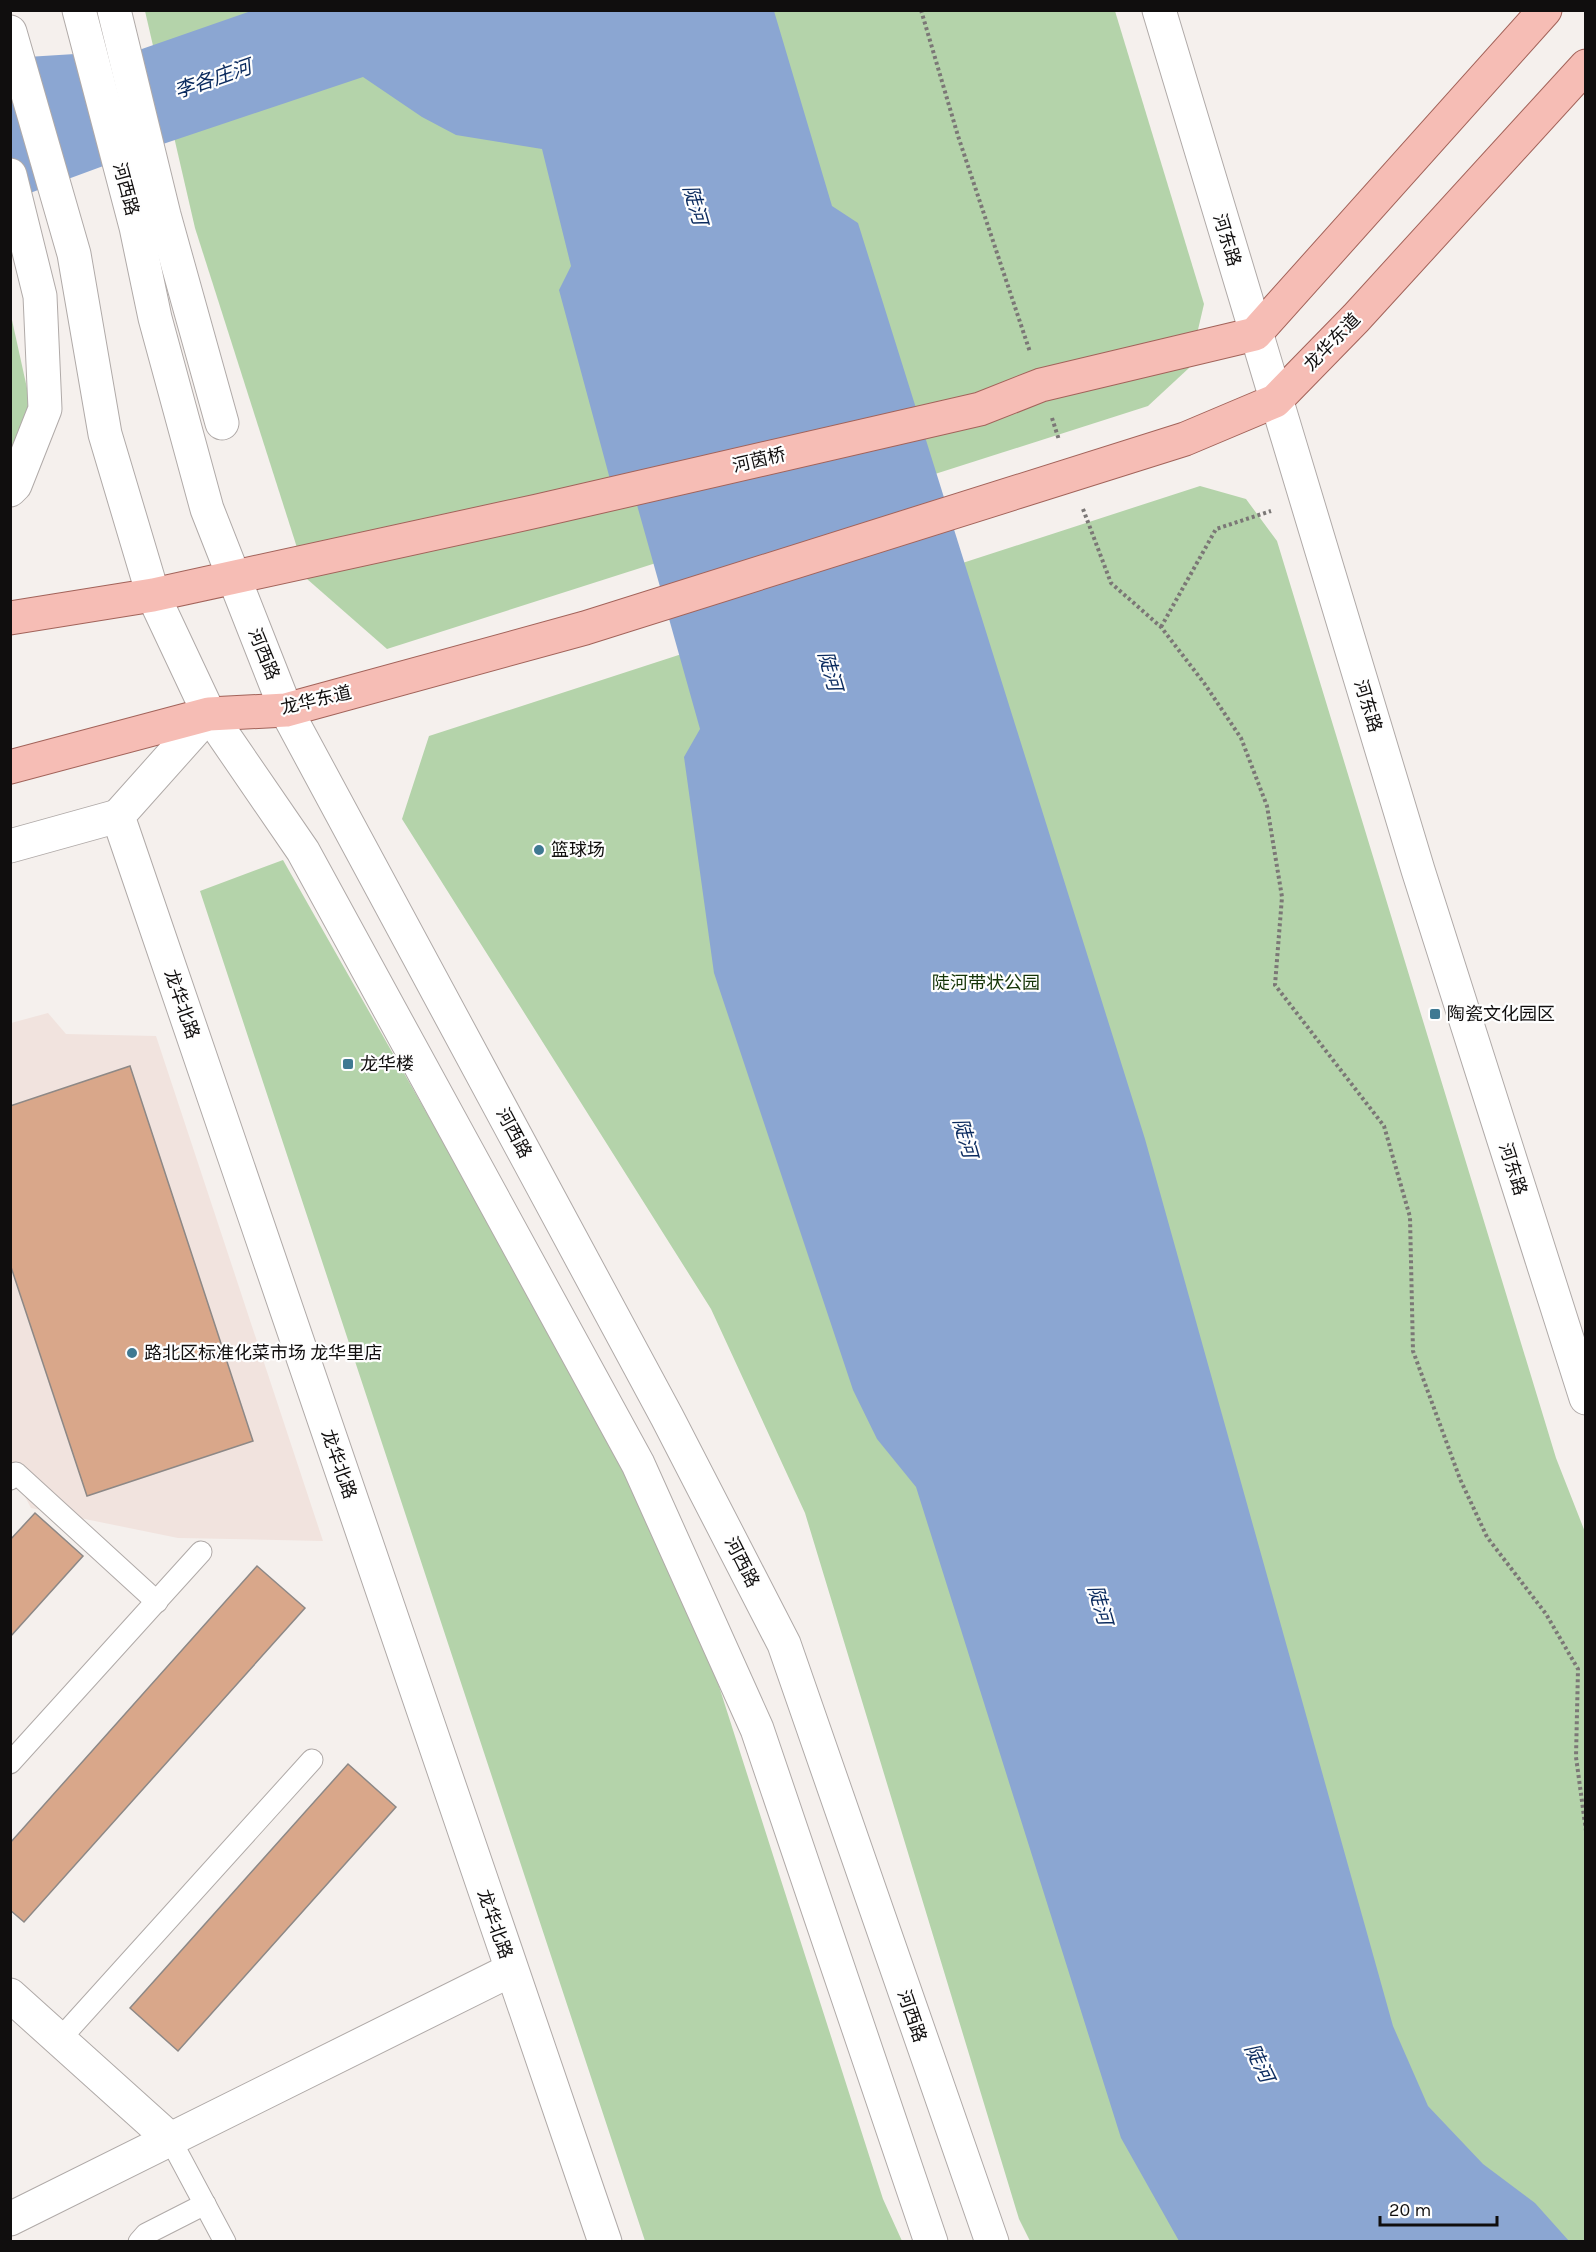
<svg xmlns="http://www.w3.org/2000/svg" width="1596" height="2252" viewBox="0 0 1596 2252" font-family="Karla,'Noto Sans SC',sans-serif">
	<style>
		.built { fill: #f1e3de }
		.green { fill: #b4d3aa }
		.water { fill: #8ba6d2 }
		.building { fill: #d9a78a; stroke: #8d8886; stroke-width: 1.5 }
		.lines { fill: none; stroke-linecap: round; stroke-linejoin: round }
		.lane-casing { stroke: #b0aaa8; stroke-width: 23 }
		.street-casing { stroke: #b0aaa8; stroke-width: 35 }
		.secondary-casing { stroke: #b0aaa8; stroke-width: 35 }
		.primary-casing { stroke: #a2635a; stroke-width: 35 }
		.path { stroke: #7b7776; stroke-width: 4; stroke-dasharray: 3 3; stroke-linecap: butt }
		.lane { stroke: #fff; stroke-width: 21 }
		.street { stroke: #fff; stroke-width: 33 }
		.secondary { stroke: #fff; stroke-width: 33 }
		.primary { stroke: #f6bdb5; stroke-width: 33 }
		.poi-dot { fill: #3f7992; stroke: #fefefe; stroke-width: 2 }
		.labels { text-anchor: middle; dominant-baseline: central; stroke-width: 4.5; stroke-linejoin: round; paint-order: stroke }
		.street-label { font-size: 18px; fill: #100e0e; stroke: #fefefe }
		.poi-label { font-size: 18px; fill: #100e0e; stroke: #fefefe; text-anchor: start }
		.park-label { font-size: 18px; fill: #143407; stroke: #fefefe }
		.water-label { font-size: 20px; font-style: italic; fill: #0a2a5e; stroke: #fefefe }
	</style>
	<rect width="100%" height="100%" fill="#f5f0ed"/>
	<!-- built -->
	<path class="built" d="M48,1013L66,1034L156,1036L323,1541L178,1538L31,1508L11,1470V1023Z"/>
	<!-- green -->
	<g class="green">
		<path d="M145,11H1115L1204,304L1189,368L1148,406L387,649L307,579L195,228Z"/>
		<path d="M10,311L34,420L10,454Z"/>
		<path d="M1200,486L1246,499L1277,541L1556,1458L1585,1532V2241H1030L1019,2219L805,1513L711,1309L402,819L429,736Z"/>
		<path d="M283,860L609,1434L717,1680L883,2199L902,2241H645L200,891Z"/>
	</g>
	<!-- water -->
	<path class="water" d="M251,11H774L832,206L858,223L1145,1139L1393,2026L1428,2106L1483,2164L1535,2203L1569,2241H1179L1121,2138L916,1487L877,1439L853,1390L714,973L684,757L700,729L637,505L611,483L559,290L571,266L542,149L456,135L422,117L363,77L163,144L11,200V58L139,50Z"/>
	<!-- building -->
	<g class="building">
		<path d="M130,1066L253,1441L87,1496L10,1264V1106Z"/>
		<path d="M35,1513L83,1556L10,1637V1540Z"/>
		<path d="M257,1566L305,1608L24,1922L10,1910V1843Z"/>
		<path d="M348,1764L396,1807L178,2051L130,2008Z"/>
	</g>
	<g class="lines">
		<defs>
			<g id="lane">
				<path d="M10,1479L16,1473L157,1602"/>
				<path d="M10,1763L201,1552"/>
				<path d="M60,2039L312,1760"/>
				<path d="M170,2139L225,2242"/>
				<path d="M139,2242L146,2234L205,2204"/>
			</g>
			<g id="street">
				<path d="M114,10L164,215L222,423"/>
				<path d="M10,175L40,296L45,409L15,485L10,490"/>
				<path d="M10,846L118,816"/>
				<path d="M10,1995L170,2139"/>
				<path d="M10,2219L511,1970"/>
			</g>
			<g id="secondary">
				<path d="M79,10L136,227L155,318L207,509L286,710L667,1417L784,1644L992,2242"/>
				<path d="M1159,10L1418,870L1586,1398"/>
				<path d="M10,32L74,254L105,434L153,595L209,714L303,851L638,1464L757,1729L931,2242"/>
				<path d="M209,714L118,816L605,2242"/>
			</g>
			<g id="primary">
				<path d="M10,618L153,595L537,511L980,409L1041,385L1255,334L1545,10"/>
				<path d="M10,767L209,714L286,710L585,628L1185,439L1275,401L1356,318L1586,66"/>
			</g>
		</defs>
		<!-- lane casing -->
		<use href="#lane" class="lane-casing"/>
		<!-- street casing -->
		<use href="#street" class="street-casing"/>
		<!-- secondary casing -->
		<use href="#secondary" class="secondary-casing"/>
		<!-- primary casing -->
		<use href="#primary" class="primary-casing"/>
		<!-- path -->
		<g class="path">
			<path d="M921,10L958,136L1030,352"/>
			<path d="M1052,418L1059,440"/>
			<path d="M1083,509L1111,583L1161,627L1204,683L1241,738L1267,806L1282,897L1275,985L1384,1126L1410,1217L1413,1351L1460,1479L1487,1537L1546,1614L1578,1669L1576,1757L1586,1831"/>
			<path d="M1161,627L1216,529L1271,511"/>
		</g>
		<!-- lane -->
		<use href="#lane" class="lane"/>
		<!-- street -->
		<use href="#street" class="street"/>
		<!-- secondary -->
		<use href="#secondary" class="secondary"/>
		<!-- primary -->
		<use href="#primary" class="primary"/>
	</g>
	<!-- markers -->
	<g class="poi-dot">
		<circle cx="539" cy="850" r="6"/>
		<rect x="1429" y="1008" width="12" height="12" rx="3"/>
		<rect x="342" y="1058" width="12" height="12" rx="3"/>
		<circle cx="132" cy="1353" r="6"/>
	</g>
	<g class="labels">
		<!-- street labels -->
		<g class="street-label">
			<text transform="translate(126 189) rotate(75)">河西路</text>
			<text transform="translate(1227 240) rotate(73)">河东路</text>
			<text transform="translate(1332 342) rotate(-46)">龙华东道</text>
			<text transform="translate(759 460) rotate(-13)">河茵桥</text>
			<text transform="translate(264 654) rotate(68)">河西路</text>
			<text transform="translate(316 700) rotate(-13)">龙华东道</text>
			<text transform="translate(1368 706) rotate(73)">河东路</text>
			<text transform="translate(182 1004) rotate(71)">龙华北路</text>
			<text transform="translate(514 1133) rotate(62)">河西路</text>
			<text transform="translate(1513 1169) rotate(72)">河东路</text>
			<text transform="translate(339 1464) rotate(71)">龙华北路</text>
			<text transform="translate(742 1562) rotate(63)">河西路</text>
			<text transform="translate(495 1924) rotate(71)">龙华北路</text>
			<text transform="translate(912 2016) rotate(71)">河西路</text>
		</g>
		<!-- poi labels -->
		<g class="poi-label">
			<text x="551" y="850">篮球场</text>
			<text x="1447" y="1014">陶瓷文化园区</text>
			<text x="360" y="1064">龙华楼</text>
			<text x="144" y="1353">路北区标准化菜市场 龙华里店</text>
		</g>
		<!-- park labels -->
		<g class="park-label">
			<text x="986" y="983">陡河带状公园</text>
		</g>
		<!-- water labels -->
		<g class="water-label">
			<text transform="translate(213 79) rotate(-19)">李各庄河</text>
			<text transform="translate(695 205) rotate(74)">陡河</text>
			<text transform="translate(830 671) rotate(74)">陡河</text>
			<text transform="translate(965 1138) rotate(74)">陡河</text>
			<text transform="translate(1100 1605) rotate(74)">陡河</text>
			<text transform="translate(1259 2063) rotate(64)">陡河</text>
		</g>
	</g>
	<!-- border -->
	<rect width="1596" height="2252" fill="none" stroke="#100e0e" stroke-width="24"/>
	<!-- scale -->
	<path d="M1380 2216v9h117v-9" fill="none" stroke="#100e0e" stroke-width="3"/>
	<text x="1389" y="2216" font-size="18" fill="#100e0e" stroke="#fefefe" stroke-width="4.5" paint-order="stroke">20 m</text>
</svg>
